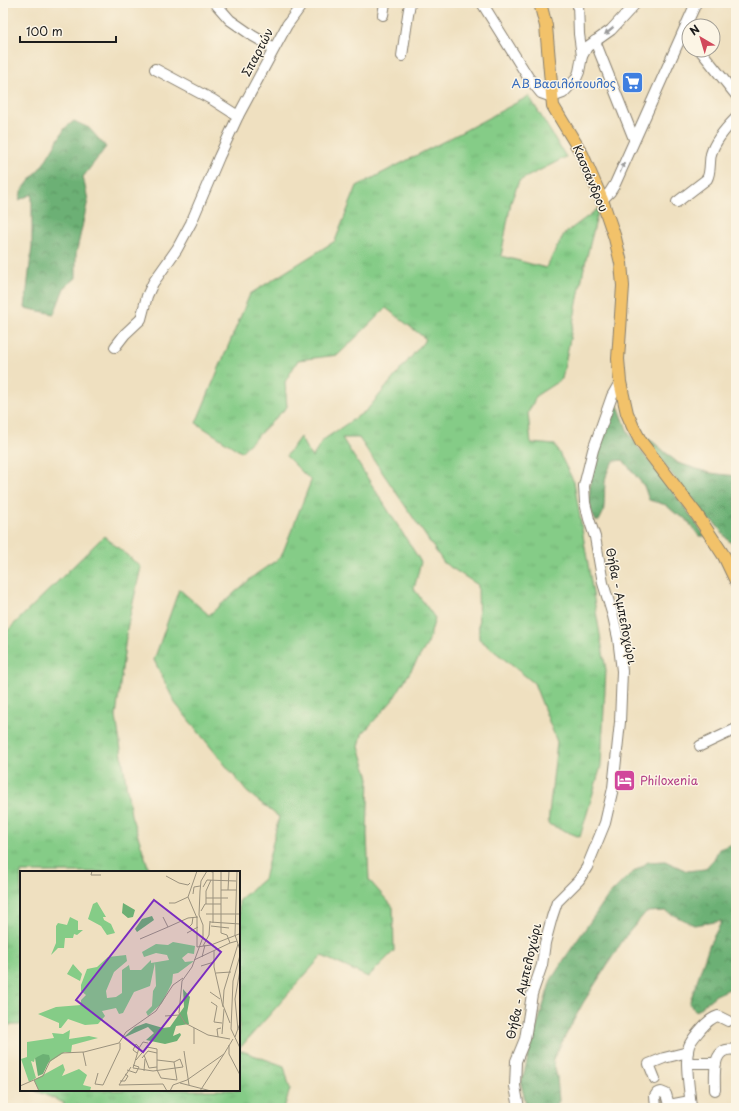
<svg xmlns="http://www.w3.org/2000/svg" width="739" height="1111" viewBox="0 0 739 1111" font-family="'Playpen Sans',sans-serif">
	<style>
		.grass { fill: url(#grass-tufts); stroke: #507452 }
		.forest { fill: url(#forest-crowns); stroke: #446648 }
		.lines { fill: none; stroke-linecap: round; stroke-linejoin: round }
		.minor-casing { stroke: #867e6e; stroke-width: 12 }
		.major-casing { stroke: #867e6e; stroke-width: 14 }
		.minor { stroke: #fff; stroke-width: 10 }
		.major { stroke: #f2c26a; stroke-width: 12 }
		.oneway { fill: #999 }
		.labels { text-anchor: middle; dominant-baseline: central; stroke-width: 3; stroke-linejoin: round; paint-order: stroke }
		.street-label { font-size: 12px; fill: #1c1c1c; stroke: #fcf5e5 }
		.shop-label { font-size: 12px; fill: #366cbe; stroke: #fcf5e5; text-anchor: end }
		.hotel-label { font-size: 12px; fill: #b23c85; stroke: #fcf5e5; text-anchor: start }
		.inset-road { fill: none; stroke: #9b927e; stroke-width: 1 }
		.view { fill: #7b2cbf; fill-opacity: 0.15; stroke: #7b2cbf; stroke-width: 2 }
		.inset-edge { fill: none; stroke: #1c1c1c; stroke-width: 2 }
	</style>
	<defs>
		<pattern id="grass-tufts" width="24" height="20" patternUnits="userSpaceOnUse"><rect width="24" height="20" fill="#85cc87"/><path d="M3 7l-1-3M5 7V3M7 7l1-3M15 17l-1-3M17 17v-4M19 17l1-3" fill="none" stroke="#72af74"/></pattern>
		<pattern id="forest-crowns" width="20" height="18" patternUnits="userSpaceOnUse"><rect width="20" height="18" fill="#6cb074"/><path d="M2 6a3 3 0 1 1 6 0M12 15a3 3 0 1 1 6 0" fill="none" stroke="#588e5e"/></pattern>
	</defs>
	<rect width="100%" height="100%" fill="#fcf5e5"/>
	<filter id="ink" filterUnits="userSpaceOnUse"><feTurbulence type="fractalNoise" baseFrequency=".025" numOctaves="2"/><feDisplacementMap in="SourceGraphic" scale="8" xChannelSelector="R" yChannelSelector="G"/><feConvolveMatrix kernelMatrix="1 2 1 2 8 2 1 2 1" color-interpolation-filters="sRGB"/></filter>
	<filter id="wash" filterUnits="userSpaceOnUse"><feTurbulence type="fractalNoise" baseFrequency=".012" numOctaves="4" result="noise"/><feDisplacementMap in="SourceGraphic" scale="16" xChannelSelector="R" yChannelSelector="G"/><feGaussianBlur stdDeviation="0.9" result="paint"/><feColorMatrix in="noise" values="0 0 0 0 0 0 0 0 0 0 0 0 0 0 0 0 0 1.4 0 .05"/><feComposite in="paint" operator="in"/></filter>
	<g filter="url(#wash)">
		<rect width="100%" height="100%" fill="#efe0c0"/>
		<!-- grass -->
		<g class="grass">
			<path d="M529,96L566,157L519,181L511,202L501,256L546,268L564,234L599,208L584,268L562,379L537,395L528,413L531,443L555,445L574,482L606,670L601,766L580,837L548,824L557,742L534,683L479,639L478,585L444,563L359,438H342L421,562L414,589L435,618L428,643L392,701L362,734L359,747L369,778L367,835L369,880L393,907L394,951L368,977L322,956L239,1049V900L264,879L279,817L247,792L175,703L154,660L179,589L209,615L255,575L281,557L311,481L286,456L300,437L312,458L323,440L367,410L426,339L386,308L338,355L298,360L285,382L287,407L241,452L196,423L250,294L335,241L357,186L462,132Z"/>
			<path d="M104,536L141,567L127,629L116,717L131,815L150,872H21V1025H3V635Z"/>
			<path d="M239,1050L284,1066L290,1089L284,1108H63L64,1103L34,1090H239Z"/>
		</g>
		<!-- forest -->
		<g class="forest">
			<path d="M74,121L89,128L106,147L83,177L88,200L76,254V278L64,288L54,314L25,308L32,246V194L19,200L22,190L44,163L65,128Z"/>
			<path d="M616,404L619,408L628,432L638,447L686,509L705,536H699L686,519L675,513L666,505L649,500L644,486L623,460L614,461C600,477 607,495 603,513C602,515 600,519 599,521L595,520C593,515 590,510 590,505C587,471 602,437 613,406Z"/>
			<path d="M645,438L652,441L678,463L710,473L736,476V548L727,539L714,522L705,519Z"/>
			<path d="M736,843V986L716,995L696,1011L689,1004L710,943L722,921L694,925L665,911L646,912L625,937L583,1003L553,1059L557,1077L559,1101L554,1108H527L521,1084L531,1046L551,980L567,955L608,896L628,876L648,862L665,861L687,871L705,869L714,859L719,849Z"/>
		</g>
	</g>
	<g filter="url(#ink)">
		<g class="lines">
			<defs>
				<g id="minor">
					<path d="M215,3L230,20L253,36L274,48"/>
					<path d="M482,3L528,77L541,93L552,97L563,93L576,79L579,72L582,56L587,47L611,30L636,3"/>
					<path d="M578,3L579,34L582,56"/>
					<path d="M383,15L385,3"/>
					<path d="M595,41L634,139"/>
					<path d="M700,50L736,95"/>
					<path d="M402,56L408,15L410,3"/>
					<path d="M238,116L287,25L303,3"/>
					<path d="M602,200L610,192L615,184L696,3"/>
					<path d="M677,202L707,179C711,172 709,163 711,154C715,140 726,128 736,118"/>
					<path d="M115,347L125,334L141,319L147,296L153,283L177,249L191,223L219,157L238,116L213,100L155,69"/>
					<path d="M700,746L736,729"/>
					<path d="M687,1063H716"/>
					<path d="M655,1079L649,1064L664,1058L688,1052"/>
					<path d="M715,1090C715,1074 711,1045 736,1050"/>
					<path d="M519,1108L515,1086L516,1061L525,1039L532,994L542,965L545,943L552,917L557,902L579,880L587,867L605,823L613,788L620,722L622,671L618,638L613,616L603,583L595,537L589,519L585,503L584,486L593,450L612,396L620,382"/>
					<path d="M656,1108L655,1096L657,1093L661,1092L666,1094L669,1105L690,1101"/>
					<path d="M691,1108C690,1091 684,1062 689,1046C691,1040 697,1034 701,1029C706,1023 711,1018 718,1016L728,1021"/>
				</g>
				<path id="major" d="M540,3L546,26L553,106L582,154L602,200L615,238L621,263L623,286L618,359L620,382L627,413L633,427L641,442L697,515L724,556L736,581"/>
			</defs>
			<!-- minor casing -->
			<use href="#minor" class="minor-casing"/>
			<!-- major casing -->
			<use href="#major" class="major-casing"/>
			<!-- minor -->
			<use href="#minor" class="minor"/>
			<!-- major -->
			<use href="#major" class="major"/>
		</g>
		<!-- one-way arrows -->
		<defs><path id="oneway-solid" d="M-6-.8H1V-3.2L6.5 0L1 3.2V.8H-6Z"/></defs>
		<g class="oneway">
			<use href="#oneway-solid" transform="translate(609 31) rotate(141)"/>
			<use href="#oneway-solid" transform="translate(622 168) rotate(-67)"/>
		</g>
	</g>
	<!-- icons -->
	<defs>
		<symbol id="supermarket-square" viewBox="-11 -11 22 22"><rect x="-9" y="-9" width="18" height="18" rx="4" fill="#3f7fe0" stroke="#fcf5e5"/><path d="M-6-5.5h2.5l.6 2H6L4.5 2H-2.5L-4.4-4H-6ZM-1.5 3.2a1.3 1.3 0 1 0 .1 0ZM3 3.2a1.3 1.3 0 1 0 .1 0Z" fill="#fff"/></symbol>
		<symbol id="hotel-square" viewBox="-11 -11 22 22"><rect x="-9" y="-9" width="18" height="18" rx="4" fill="#d1479c" stroke="#fcf5e5"/><path d="M-6-4.5h1.5V1H6V5H4.5V3h-9V5H-6ZM-4 0a1.8 1.8 0 1 1 3.6 0ZM.5 0V-2.5h3Q6-2.5 6 0Z" fill="#fff"/></symbol>
	</defs>
	<g fill-rule="evenodd">
		<use href="#supermarket-square" x="620" y="70" width="25" height="25"/>
		<use href="#hotel-square" x="612" y="768" width="25" height="25"/>
	</g>
	<g class="labels">
		<!-- street labels -->
		<g class="street-label">
			<text transform="translate(257 52) rotate(-62)">Σπαρτών</text>
			<text transform="translate(591 178) rotate(67)">Κασσάνδρου</text>
			<text transform="translate(622 606) rotate(79)">Θήβα - Αμπελοχώρι</text>
			<text transform="translate(523 981) rotate(-77)">Θήβα - Αμπελοχώρι</text>
		</g>
		<!-- shop labels -->
		<g class="shop-label">
			<text x="616" y="83">ΑΒ Βασιλόπουλος</text>
		</g>
		<!-- hotel labels -->
		<g class="hotel-label">
			<text x="640" y="780">Philoxenia</text>
		</g>
	</g>
	<!-- overview -->
	<g transform="translate(20 871)">
		<rect width="220" height="220" fill="#efe0c0"/>
		<path d="M77,31L86,46H83L84,49L91,53L95,62L87,64L81,55L68,48L73,33ZM50,46L58,50V59H63L57,64L54,63L53,67H45L44,77H38L31,84L36,72V55L38,52L47,54ZM153,71L175,75L174,83L168,82L162,87L165,91L174,90L158,102L153,103L152,112L142,132L128,145L126,141L132,135L133,120L136,115L135,92L130,115L114,121L103,142L99,143L96,137L82,140L85,145L78,153L65,154L48,148L41,157H39V152L18,143L36,136L61,134V129L66,124L61,120V114L67,98L77,96L88,86L106,84L107,90L94,101L86,120L87,127L96,126L102,122V99L109,94L110,99H121L131,89V92L149,89L147,84L136,82L124,86L122,81L136,73L148,74ZM53,93L62,103L60,110L47,103ZM50,159L49,168L69,165L78,167L52,174L51,182L45,181L28,192V184L15,187L14,191L11,190L16,207L9,211L1,188L7,186V171L34,167L32,162L43,163ZM43,193L45,199L42,205L59,198L67,204L63,214L71,216L70,220H19L14,209Z" fill="#85cc87"/>
		<path d="M103,32L115,39L113,46L108,47L102,42ZM132,45L134,49L117,61L115,58L122,48ZM163,118L170,126L167,142L169,153L156,155L153,165L160,162L161,164L157,170L145,173L126,169L134,162L128,156L103,167L115,156L126,152L143,157L150,156L164,136ZM23,183L29,184L30,188L23,203L18,205L15,187Z" fill="#6cb074"/>
		<path class="inset-road" d="M72,0L71,4H81M177,0L168,26L177,47V76L191,74L219,63M187,0L181,10L180,20L179,44L183,54V66L172,96L162,110L159,142L165,152L188,164L210,168M188,0L193,1V52M201,0V19M217,0L215,64L220,79M146,5L159,12L168,14L170,12M183,16L187,9L216,10M208,19L209,0M217,19H201V62L207,64L210,72L217,70M173,23L174,16L180,15M186,27H208M149,32H155L168,26M186,33V20L191,9M181,40L185,33H201M186,43H220M190,51L220,53M191,55L209,57M148,56L168,47L178,46M168,57L172,53L173,46M167,62L178,56M120,68L148,56L143,46M183,75L189,64L190,50M194,80V96L203,136M220,84L213,110L211,158L220,177M182,86L185,74M174,89L210,72M181,95L194,91M196,102L211,101M190,121L200,128M191,131L197,135L194,151L202,152M145,145L159,144M210,152L203,134L204,119L218,73M218,159L215,128L220,99M202,163L204,138M198,166L197,158L201,157M215,166L220,152M128,172L123,171L119,177L113,197L133,200L163,196L160,188L154,191M174,173V157M209,174V183L220,204M164,180L169,214M63,181L66,195M117,182L113,179L116,173L119,176M124,184L129,197L137,196M122,187L128,180L137,182M116,189L127,176L137,178V199L141,207L157,209M137,189L154,191L157,209M111,196L99,214L143,213L147,220M107,199L116,202L119,196L113,194M124,200L125,188M78,202L75,213L83,214L100,178V172M14,209L19,220M100,210H105L108,205L105,203M160,212L191,220M0,215L23,205L30,190L42,182L64,181L99,172L106,161L136,140L153,114L163,107M150,220L153,214L167,209L204,183L213,168M180,220L204,183"/>
		<path class="view" d="M134,29L201,81L123,181L56,129Z"/>
		<rect width="220" height="220" class="inset-edge"/>
	</g>
	<!-- margin -->
	<rect width="739" height="1111" fill="none" stroke="#fcf5e5" stroke-width="16"/>
	<!-- north arrow -->
	<g transform="translate(701 38) rotate(322)"><circle r="19" fill="#fcf5e5" stroke="#a29e95"/>
	<path d="M0-3L7 15L0 10L-7 15Z" fill="#d1495b"/>
	<text y="-6" font-size="11" font-weight="bold" text-anchor="middle" fill="#1c1c1c">N</text>
	</g>
	<!-- scale -->
	<path d="M20 36v6h96v-6" fill="none" stroke="#1c1c1c" stroke-width="2"/>
	<text x="26" y="36" font-size="12" fill="#1c1c1c" stroke="#fcf5e5" stroke-width="3" paint-order="stroke">100 m</text>
</svg>
